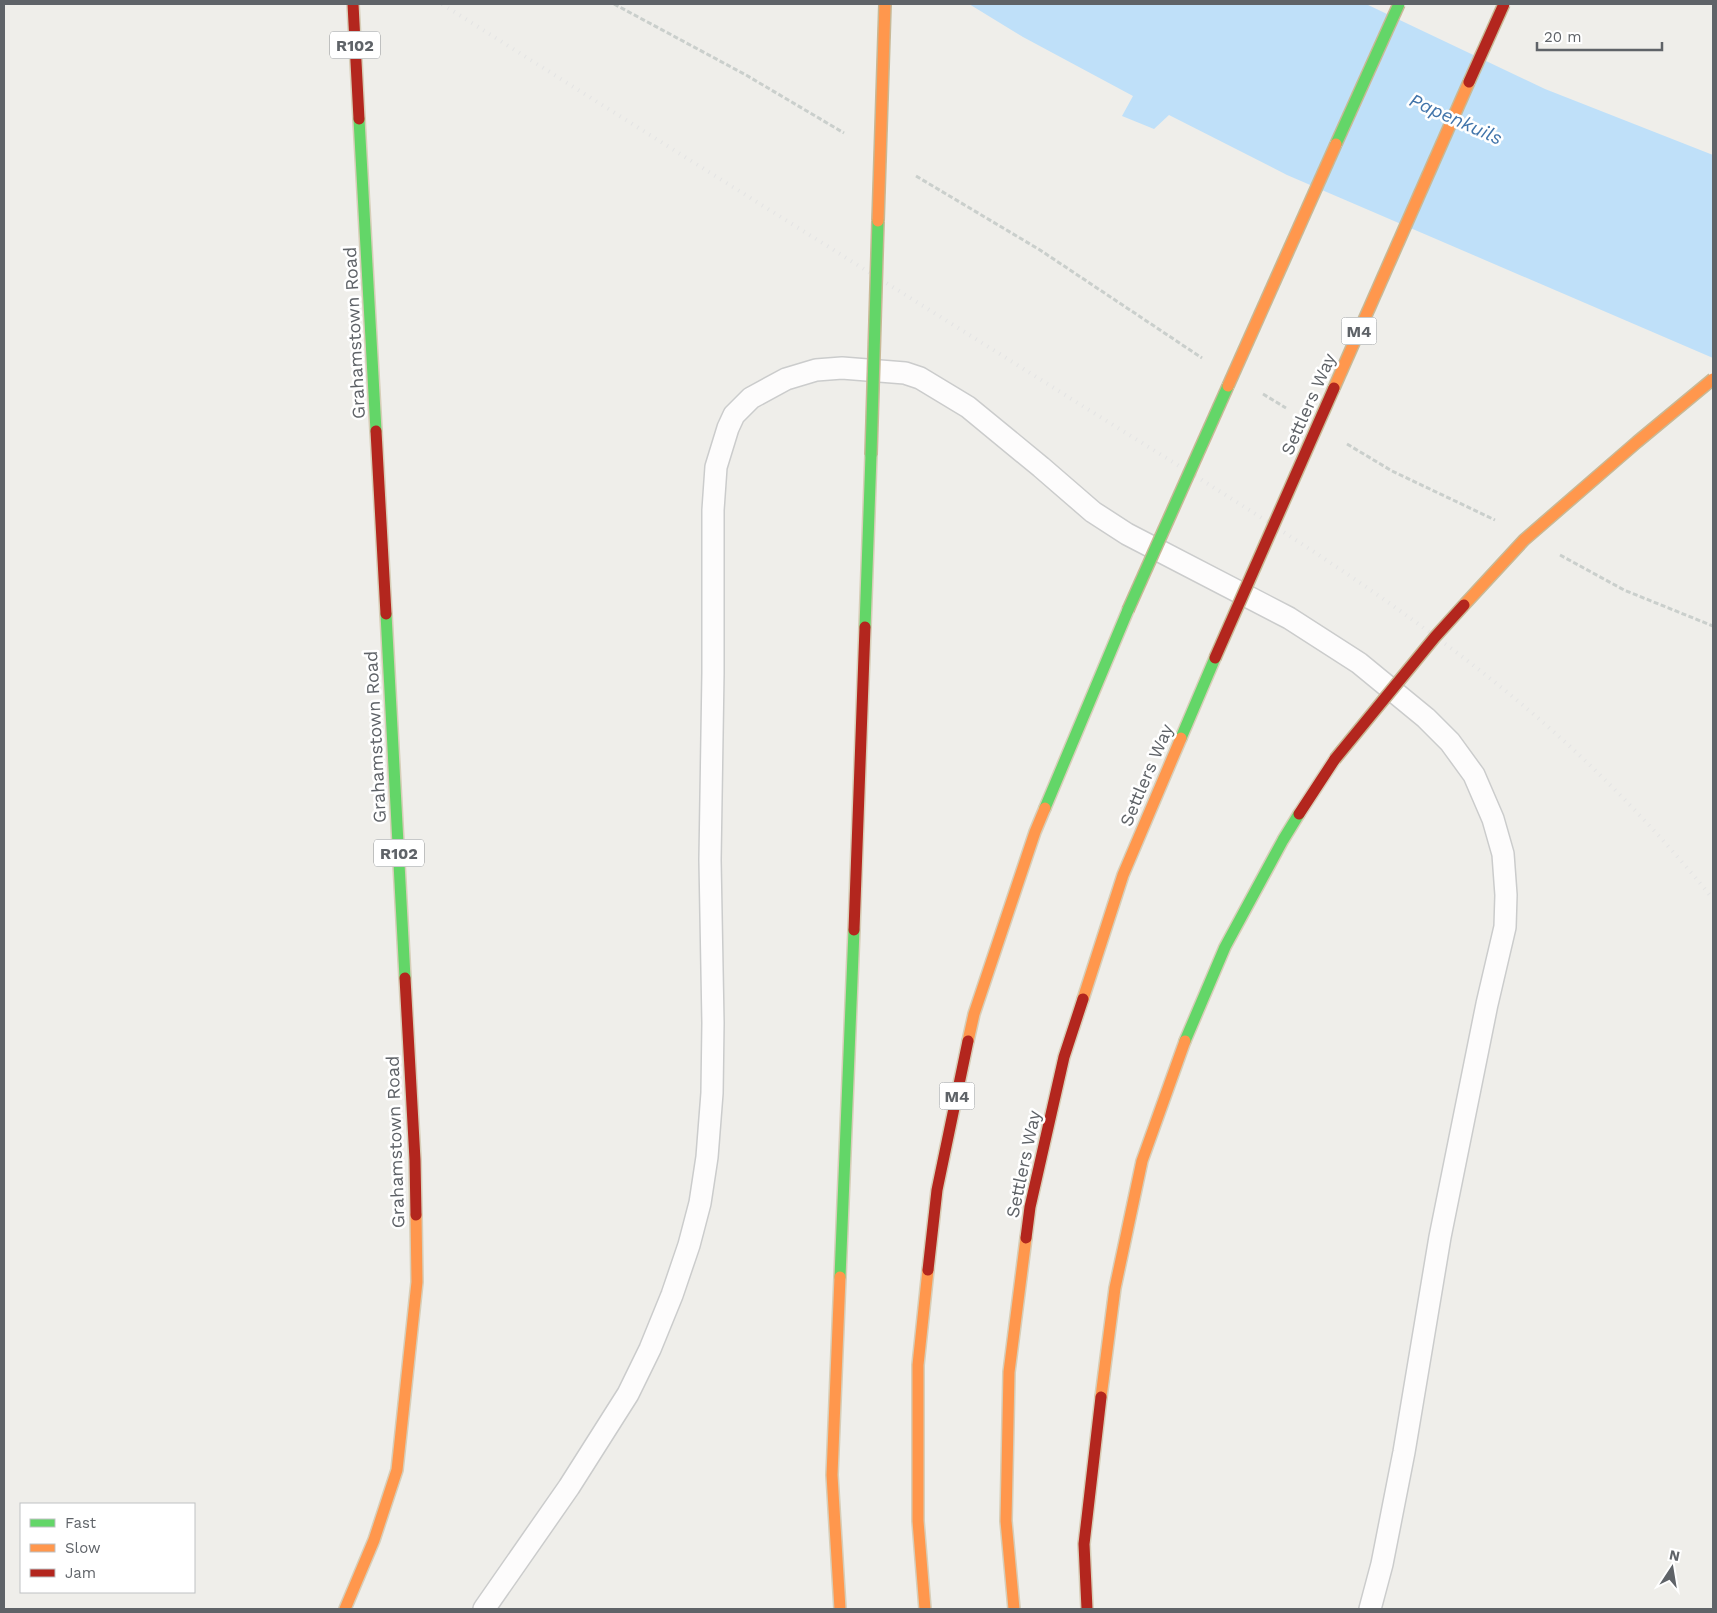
<svg xmlns="http://www.w3.org/2000/svg" width="1717" height="1613" viewBox="0 0 1717 1613" font-family="'Work Sans',sans-serif">
	<style>
		.water { fill: #bfe0f9 }
		.lines { fill: none; stroke-linecap: round; stroke-linejoin: round }
		.lane-casing { stroke: #cbcccc; stroke-width: 24 }
		.fast-casing { stroke: #d7ceb8; stroke-width: 14 }
		.slow-casing { stroke: #d7ceb8; stroke-width: 14 }
		.jam-casing { stroke: #d7ceb8; stroke-width: 14 }
		.path { stroke: #cacfcc; stroke-width: 3; stroke-dasharray: 5 2.5; stroke-linecap: butt }
		.lane { stroke: #fdfcfc; stroke-width: 21 }
		.fast { stroke: #63d668; stroke-width: 11 }
		.slow { stroke: #ff974d; stroke-width: 11 }
		.jam { stroke: #b3261e; stroke-width: 11 }
		.rail { stroke: #e4e4e4; stroke-width: 4; stroke-dasharray: 1 6; stroke-linecap: butt }
		.fast-bridge-casing { stroke: #c8b996; stroke-width: 14; stroke-linecap: butt }
		.slow-bridge-casing { stroke: #c8b996; stroke-width: 14; stroke-linecap: butt }
		.jam-bridge-casing { stroke: #c8b996; stroke-width: 14; stroke-linecap: butt }
		.fast-bridge { stroke: #63d668; stroke-width: 11 }
		.slow-bridge { stroke: #ff974d; stroke-width: 11 }
		.jam-bridge { stroke: #b3261e; stroke-width: 11 }
		.labels { text-anchor: middle; dominant-baseline: central; stroke-width: 5; stroke-linejoin: round; paint-order: stroke }
		.shield { fill: #fff; stroke: #8f9295; stroke-width: 1 }
		.shield-label { font-size: 16px; font-weight: bold; fill: #5f6368 }
		.street-label { font-size: 18px; fill: #5f6368; stroke: #fff }
		.water-label { font-size: 19px; font-style: italic; fill: #4174aa; stroke: #fff }
	</style>
	<rect width="100%" height="100%" fill="#efeeea"/>
	<!-- water -->
	<path class="water" d="M969,4H1366L1545,89L1713,155V358L1287,175L1169,115L1154,129L1122,116L1133,96L1023,37Z"/>
	<g class="lines">
		<defs>
			<path id="lane" d="M484,1609L569,1487L628,1394L650,1349L672,1295L689,1245L700,1203L707,1157L712,1093L713,1023L710,860L713,673V510L716,467L728,428L734,415L751,398L786,379L816,370L842,368L905,373L920,378L968,407L1041,467L1093,512L1127,534L1289,618L1359,663L1426,718L1450,742L1474,775L1493,819L1503,854L1506,895L1505,927L1487,1004L1440,1237L1404,1452L1382,1564L1370,1609"/>
			<g id="fast">
				<path d="M359,119L376,431"/>
				<path d="M386,614L405,978"/>
				<path d="M865,627L871,455"/>
				<path d="M1181,738L1215,658"/>
				<path d="M1045,808L1128,610"/>
				<path d="M1185,1041L1225,947L1283,840L1299,814"/>
				<path d="M840,1277L854,930"/>
			</g>
			<g id="slow">
				<path d="M1083,999L1123,875L1181,738"/>
				<path d="M968,1041L974,1014L1035,832L1045,808"/>
				<path d="M1101,1397L1115,1288L1142,1161L1185,1041"/>
				<path d="M345,1609L374,1540L397,1470L417,1282L416,1215"/>
				<path d="M840,1609L832,1475L840,1277"/>
				<path d="M925,1609L918,1521V1365L928,1270"/>
				<path d="M1014,1609L1006,1521L1009,1372L1026,1238"/>
			</g>
			<g id="jam">
				<path d="M353,4L359,119"/>
				<path d="M376,431L386,614"/>
				<path d="M1299,814L1335,759"/>
				<path d="M854,930L865,627"/>
				<path d="M405,978L415,1160L416,1215"/>
				<path d="M1026,1238L1030,1207L1064,1057L1083,999"/>
				<path d="M928,1270L937,1190L968,1041"/>
				<path d="M1087,1609L1084,1544L1101,1397"/>
			</g>
		</defs>
		<!-- lane casing -->
		<use href="#lane" class="lane-casing"/>
		<!-- fast casing -->
		<use href="#fast" class="fast-casing"/>
		<!-- slow casing -->
		<use href="#slow" class="slow-casing"/>
		<!-- jam casing -->
		<use href="#jam" class="jam-casing"/>
		<!-- path -->
		<g class="path">
			<path d="M614,4L746,75L844,133"/>
			<path d="M916,176L1040,250L1202,358"/>
			<path d="M1263,394L1286,408"/>
			<path d="M1347,444L1392,471L1495,520"/>
			<path d="M1560,555L1624,590L1713,626"/>
		</g>
		<!-- lane -->
		<use href="#lane" class="lane"/>
		<!-- fast -->
		<use href="#fast" class="fast"/>
		<!-- slow -->
		<use href="#slow" class="slow"/>
		<!-- jam -->
		<use href="#jam" class="jam"/>
		<!-- rail -->
		<path class="rail" d="M442,4C652,137 863,268 1073,400C1217,490 1364,577 1497,684C1576,747 1649,820 1713,899"/>
		<defs>
			<g id="fast-bridge">
				<path d="M1336,144L1399,4"/>
				<path d="M871,455L878,221"/>
				<path d="M1128,610L1228,386"/>
			</g>
			<g id="slow-bridge">
				<path d="M878,221L885,4"/>
				<path d="M1228,386L1336,144"/>
				<path d="M1334,388L1469,82"/>
				<path d="M1464,605L1524,540L1637,442L1713,379"/>
			</g>
			<g id="jam-bridge">
				<path d="M1469,82L1504,4"/>
				<path d="M1215,658L1334,388"/>
				<path d="M1335,759L1435,637L1464,605"/>
			</g>
		</defs>
		<!-- fast-bridge casing -->
		<use href="#fast-bridge" class="fast-bridge-casing"/>
		<!-- slow-bridge casing -->
		<use href="#slow-bridge" class="slow-bridge-casing"/>
		<!-- jam-bridge casing -->
		<use href="#jam-bridge" class="jam-bridge-casing"/>
		<!-- fast-bridge -->
		<use href="#fast-bridge" class="fast-bridge"/>
		<!-- slow-bridge -->
		<use href="#slow-bridge" class="slow-bridge"/>
		<!-- jam-bridge -->
		<use href="#jam-bridge" class="jam-bridge"/>
	</g>
	<g class="labels">
		<!-- shield labels -->
		<g class="shield">
			<rect x="330" y="31.5" width="50" height="27" rx="4"/>
			<rect x="1341.5" y="317.5" width="35" height="27" rx="4"/>
			<rect x="374" y="839.5" width="50" height="27" rx="4"/>
			<rect x="939.5" y="1082.5" width="35" height="27" rx="4"/>
		</g>
		<g class="shield-label">
			<text x="355" y="45">R102</text>
			<text x="1359" y="331">M4</text>
			<text x="399" y="853">R102</text>
			<text x="957" y="1096">M4</text>
		</g>
		<!-- street labels -->
		<g class="street-label">
			<text transform="translate(354 333) rotate(-93)">Grahamstown Road</text>
			<text transform="translate(1308 404) rotate(-66)">Settlers Way</text>
			<text transform="translate(375 737) rotate(-93)">Grahamstown Road</text>
			<text transform="translate(1146 775) rotate(-67)">Settlers Way</text>
			<text transform="translate(395 1142) rotate(-92)">Grahamstown Road</text>
			<text transform="translate(1023 1164) rotate(-78)">Settlers Way</text>
		</g>
		<!-- water labels -->
		<g class="water-label">
			<text transform="translate(1456 119) rotate(24)">Papenkuils</text>
		</g>
	</g>
	<!-- border -->
	<rect width="1717" height="1613" fill="none" stroke="#5f6368" stroke-width="10"/>
	<!-- legend -->
	<rect x="20" y="1503" width="175" height="90" fill="#ffffff" stroke="#bfc1c3"/>
	<rect x="30" y="1519" width="25" height="8" fill="#63d668" stroke="#bfc1c3"/>
	<text x="65" y="1528" font-size="15" fill="#5f6368">Fast</text>
	<rect x="30" y="1544" width="25" height="8" fill="#ff974d" stroke="#bfc1c3"/>
	<text x="65" y="1553" font-size="15" fill="#5f6368">Slow</text>
	<rect x="30" y="1569" width="25" height="8" fill="#b3261e" stroke="#bfc1c3"/>
	<text x="65" y="1578" font-size="15" fill="#5f6368">Jam</text>
	<!-- north arrow -->
	<g transform="translate(1672 1568) rotate(12)" stroke="#ffffff" stroke-width="4" paint-order="stroke">
	<path d="M0-4L9 19L0 12L-9 19Z" fill="#5f6368"/>
	<text y="-8" font-size="14" font-weight="bold" text-anchor="middle" fill="#5f6368">N</text>
	</g>
	<!-- scale -->
	<path d="M1537 42v8h125v-8" fill="none" stroke="#5f6368" stroke-width="2.5"/>
	<text x="1544" y="42" font-size="15" fill="#5f6368" stroke="#ffffff" stroke-width="4" paint-order="stroke">20 m</text>
</svg>
